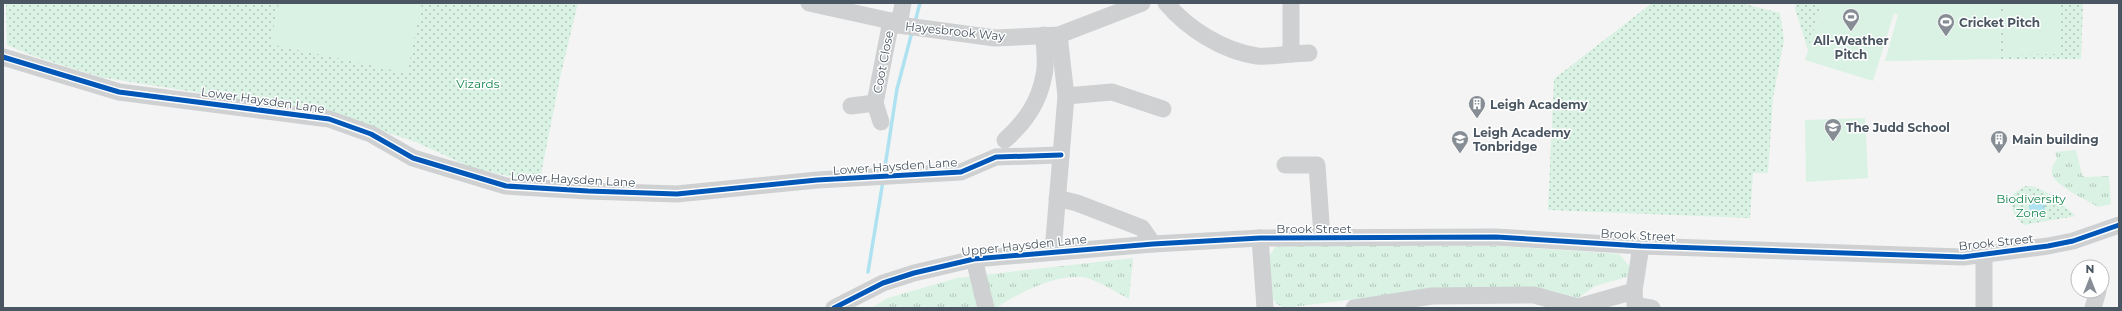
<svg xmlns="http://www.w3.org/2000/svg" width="2122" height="311" viewBox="0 0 2122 311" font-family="Montserrat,sans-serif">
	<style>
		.grass { fill: url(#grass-tufts) }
		.park { fill: url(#park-dots) }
		.pitch { fill: #d9f2e3 }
		.water { fill: url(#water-ripples) }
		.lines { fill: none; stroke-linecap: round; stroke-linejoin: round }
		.stream { stroke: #aee2f0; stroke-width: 3.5 }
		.minor { stroke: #ced0d2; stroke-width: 17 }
		.cycleway-casing { stroke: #fff; stroke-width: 8 }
		.cycleway { stroke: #0057b8; stroke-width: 5 }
		.labels { text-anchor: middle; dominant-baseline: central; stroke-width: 3; stroke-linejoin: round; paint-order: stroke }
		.poi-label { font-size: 12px; font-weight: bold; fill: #4a5661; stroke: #fff; text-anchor: start }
		.street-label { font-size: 12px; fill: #4a5661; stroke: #fff }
		.park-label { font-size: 12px; fill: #17864f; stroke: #fff }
	</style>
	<defs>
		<pattern id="grass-tufts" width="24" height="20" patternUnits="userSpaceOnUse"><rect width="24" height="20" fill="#d9f2e3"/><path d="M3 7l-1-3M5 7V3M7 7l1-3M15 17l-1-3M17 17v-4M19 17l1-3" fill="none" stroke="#b2c7bb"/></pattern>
		<pattern id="park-dots" width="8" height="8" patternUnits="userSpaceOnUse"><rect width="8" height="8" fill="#d9f2e3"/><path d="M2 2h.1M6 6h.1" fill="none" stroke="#b2c7bb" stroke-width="1.8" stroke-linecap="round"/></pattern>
		<pattern id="water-ripples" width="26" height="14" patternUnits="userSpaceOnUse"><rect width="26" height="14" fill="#aee2f0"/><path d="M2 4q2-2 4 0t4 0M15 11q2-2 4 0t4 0" fill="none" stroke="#90bac6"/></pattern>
	</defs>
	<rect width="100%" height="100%" fill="#f4f4f4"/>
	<!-- grass -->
	<g class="grass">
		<path d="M2076,150L2082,175L2085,177L2109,176L2111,204L2098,207C2087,200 2055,186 2052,174C2051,168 2054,163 2057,159L2055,152Z"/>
		<path d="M1286,245L1500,246L1619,254L1630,267L1627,277L1595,286L1578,298L1549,290L1505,287L1402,293L1285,308L1277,304L1270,296L1269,257L1275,247Z"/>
		<path d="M1133,258L1129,299C1116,292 1104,284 1090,279C1065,269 1017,293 996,308H871L888,298L957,278Z"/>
	</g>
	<!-- park -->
	<g class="park">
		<path d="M6,3H578L561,73L540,179L514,177L472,168L416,142L327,113L100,77L34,56L7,45Z"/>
		<path d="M1652,3H1741L1780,13L1784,40L1773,98L1768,173H1753L1750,218L1548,210L1554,79Z"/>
		<path d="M1796,3H1822L1808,50L1795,9Z"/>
		<path d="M2000,3H2083L2081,59H2001Z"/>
		<path d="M2025,186C2044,185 2062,205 2076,216L2024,225C2014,217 2009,206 2013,194Z"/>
	</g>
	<!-- pitch -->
	<g class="pitch">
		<path d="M279,3H422L407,73L270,44Z"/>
		<path d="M1822,3H2000L2001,59L1885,61L1898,15L1894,13L1873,81L1805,60Z"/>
		<path d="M2004,3H2059L2061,54L2004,55Z"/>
		<path d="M1865,118L1868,178L1806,182L1805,120Z"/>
	</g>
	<!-- water -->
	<circle class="water" cx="2037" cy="208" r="8"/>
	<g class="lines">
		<!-- stream -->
		<g class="stream">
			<path d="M915,22L920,3"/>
			<path d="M884,173L897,89L912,32"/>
			<path d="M868,272L883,181"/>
		</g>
		<!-- minor -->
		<g class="minor">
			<path d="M809,3L891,21L899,25L995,38L1059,35L1142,3"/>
			<path d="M1166,3C1188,29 1223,51 1257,56C1268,57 1280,55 1291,54V3"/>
			<path d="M899,25L903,3"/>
			<path d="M1291,54L1309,53"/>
			<path d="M3,57L119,92L329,119L371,134L413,158L506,186L588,191L677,194L817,180L961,172L996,157L1061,155"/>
			<path d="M1066,96L1112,92L1163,109"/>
			<path d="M851,106L875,103"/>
			<path d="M881,122L875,103L891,21"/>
			<path d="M1005,140C1025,122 1039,103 1044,75C1047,63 1044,48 1044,35"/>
			<path d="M1285,165H1317L1322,237"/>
			<path d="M1057,198L1077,203L1142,228L1153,244"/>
			<path d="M1260,238L1265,308"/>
			<path d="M1053,251L1066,96L1059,35"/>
			<path d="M1984,256V308"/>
			<path d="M974,259L986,308"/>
			<path d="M1634,291L1635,305L1652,308"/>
			<path d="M834,308L883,283L914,273L974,259L1153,244L1260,238L1496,237L1641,246L1963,257L2048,246L2073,241L2119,225"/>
			<path d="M1354,308L1432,296L1534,295L1578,307L1634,291L1641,246"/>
			<path d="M2093,308L2098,291"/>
		</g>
		<defs>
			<g id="cycleway">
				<path d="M3,57L119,92L329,119L371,134L413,158L506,186L588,191L677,194L817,180L961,172L996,157L1061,155"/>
				<path d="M834,308L883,283L914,273L974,259L1153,244L1260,238L1496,237L1641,246L1963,257L2048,246L2073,241L2119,225"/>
			</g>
		</defs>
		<!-- cycleway casing -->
		<use href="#cycleway" class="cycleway-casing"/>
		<!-- cycleway -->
		<use href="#cycleway" class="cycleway"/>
	</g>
	<!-- icons -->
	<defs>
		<symbol id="stadium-pin" viewBox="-11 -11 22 30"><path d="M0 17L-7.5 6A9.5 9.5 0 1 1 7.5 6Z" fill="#868d94" stroke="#fff"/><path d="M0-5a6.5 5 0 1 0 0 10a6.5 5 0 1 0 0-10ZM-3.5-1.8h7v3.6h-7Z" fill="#fff"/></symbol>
		<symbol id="building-pin" viewBox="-11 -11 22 30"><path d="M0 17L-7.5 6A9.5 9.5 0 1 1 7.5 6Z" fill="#868d94" stroke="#fff"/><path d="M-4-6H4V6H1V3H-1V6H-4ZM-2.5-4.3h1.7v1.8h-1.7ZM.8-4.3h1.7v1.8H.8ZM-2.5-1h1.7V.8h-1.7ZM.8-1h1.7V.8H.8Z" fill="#fff"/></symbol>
		<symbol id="school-pin" viewBox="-11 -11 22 30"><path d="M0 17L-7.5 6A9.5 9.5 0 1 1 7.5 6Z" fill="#868d94" stroke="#fff"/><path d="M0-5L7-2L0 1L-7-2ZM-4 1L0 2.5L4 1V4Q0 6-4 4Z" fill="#fff"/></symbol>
	</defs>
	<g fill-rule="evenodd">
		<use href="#stadium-pin" x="1841" y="7" width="20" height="27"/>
		<use href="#stadium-pin" x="1936" y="12" width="20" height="27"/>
		<use href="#building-pin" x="1467" y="94" width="20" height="27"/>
		<use href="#school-pin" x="1823" y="117" width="20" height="27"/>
		<use href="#school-pin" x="1450" y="129" width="20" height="27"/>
		<use href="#building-pin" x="1989" y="129" width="20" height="27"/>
	</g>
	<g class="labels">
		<!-- poi labels -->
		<g class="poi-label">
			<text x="1959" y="22">Cricket Pitch</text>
			<text x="1851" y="40" text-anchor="middle">All-Weather<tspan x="1851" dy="14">Pitch</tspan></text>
			<text x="1490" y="104">Leigh Academy</text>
			<text x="1846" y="127">The Judd School</text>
			<text x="1473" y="132">Leigh Academy<tspan x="1473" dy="14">Tonbridge</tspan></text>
			<text x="2012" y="139">Main building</text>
		</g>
		<!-- street labels -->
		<g class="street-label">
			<text transform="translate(955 31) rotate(6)">Hayesbrook Way</text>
			<text transform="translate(883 62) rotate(-79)">Coot Close</text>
			<text transform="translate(263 100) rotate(8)">Lower Haysden Lane</text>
			<text transform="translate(895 166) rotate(-4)">Lower Haysden Lane</text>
			<text transform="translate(573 179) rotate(3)">Lower Haysden Lane</text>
			<text x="1314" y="228">Brook Street</text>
			<text transform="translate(1638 235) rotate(3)">Brook Street</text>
			<text transform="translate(1996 242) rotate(-6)">Brook Street</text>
			<text transform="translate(1024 245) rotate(-6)">Upper Haysden Lane</text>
		</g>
		<!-- park labels -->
		<g class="park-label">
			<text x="478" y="83">Vizards</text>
			<text x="2031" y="198">Biodiversity<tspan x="2031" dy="14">Zone</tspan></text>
		</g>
	</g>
	<!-- border -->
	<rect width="2122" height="311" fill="none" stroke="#4a5661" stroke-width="8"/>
	<!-- north arrow -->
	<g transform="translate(2090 279)"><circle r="19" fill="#ffffff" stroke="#b7bbc0"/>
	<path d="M0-3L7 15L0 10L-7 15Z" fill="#868d94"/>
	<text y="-6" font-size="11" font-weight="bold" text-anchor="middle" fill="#4a5661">N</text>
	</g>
</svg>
